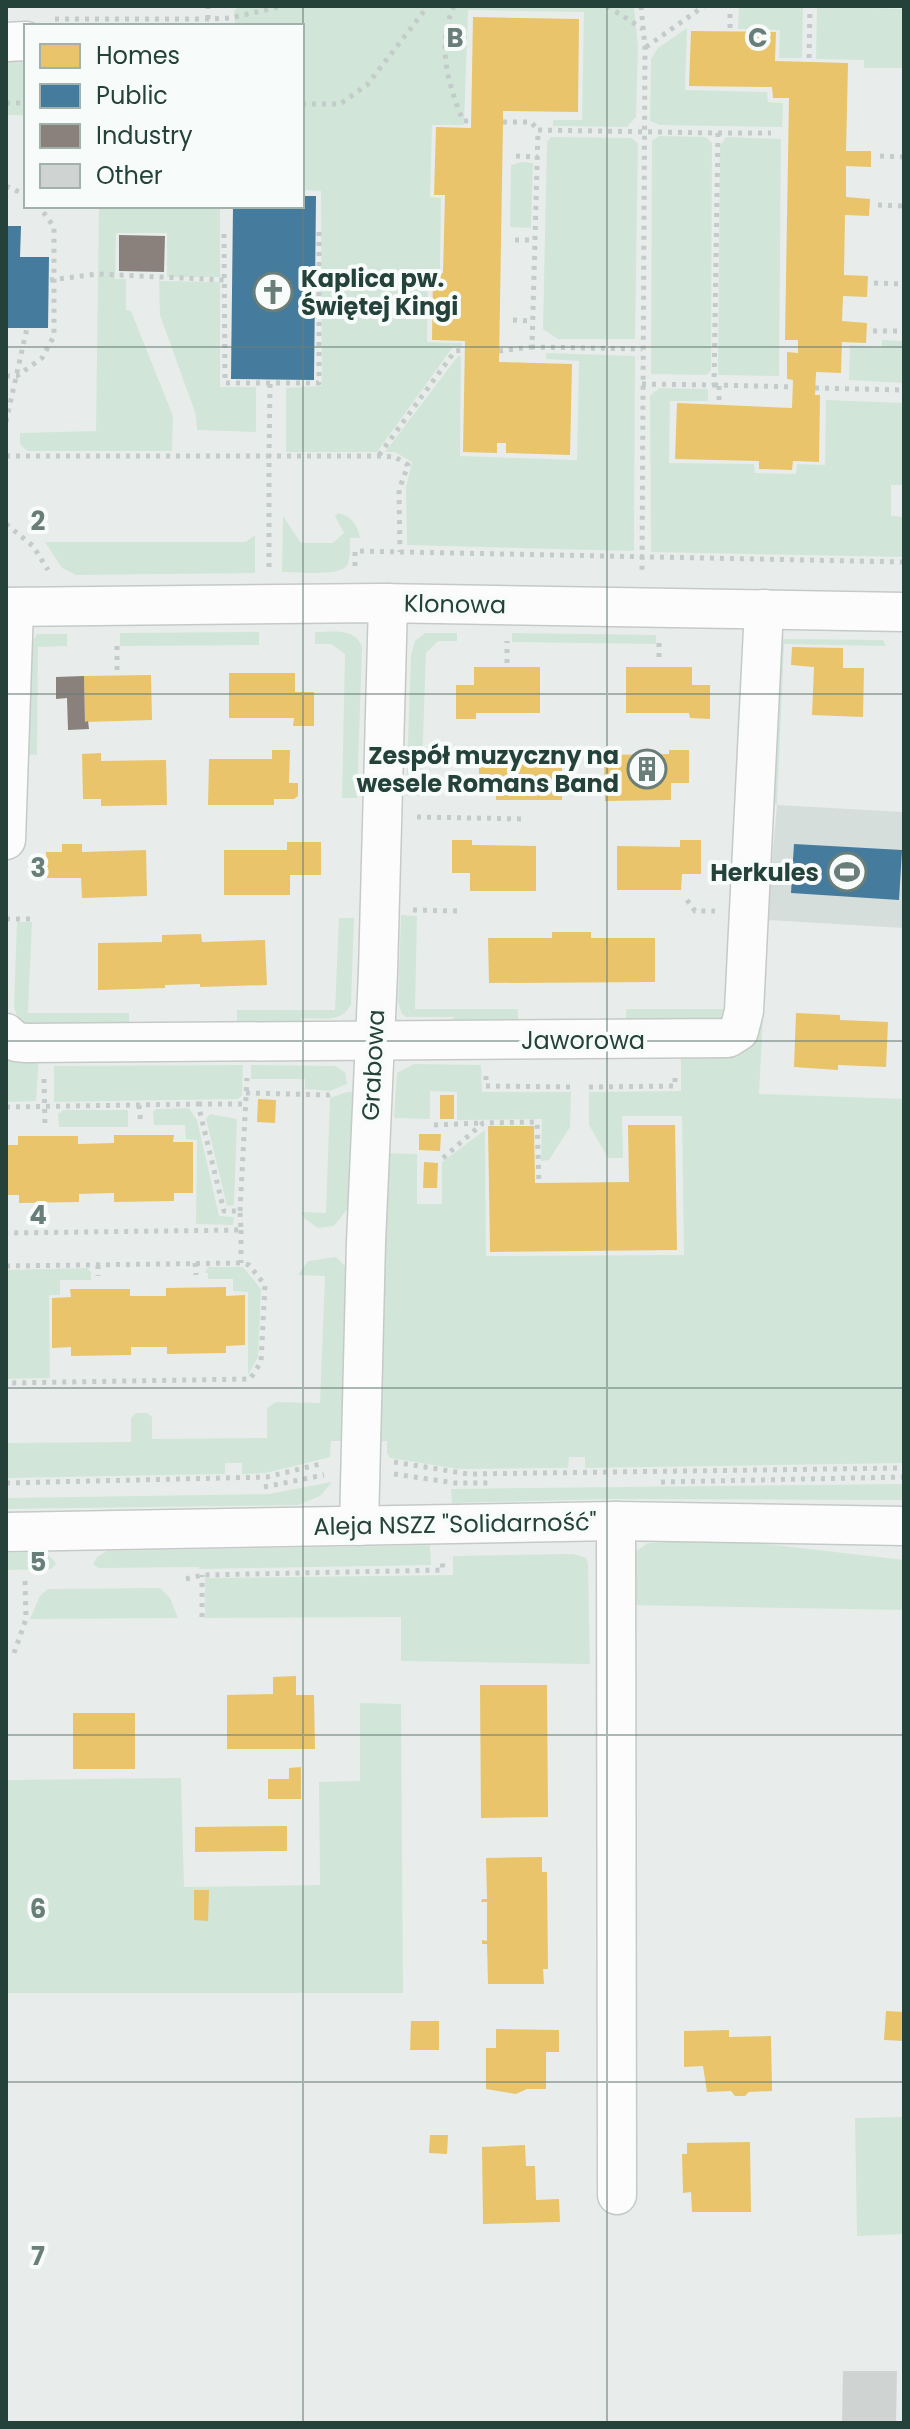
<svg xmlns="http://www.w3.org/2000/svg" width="910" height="2429" viewBox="0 0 910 2429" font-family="Poppins,sans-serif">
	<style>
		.built { fill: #d6dedb }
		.green { fill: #d1e6d8 }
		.homes { fill: #e9c46a }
		.public { fill: #457b9d }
		.industry { fill: #8a817c }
		.building { fill: #cfd4d2 }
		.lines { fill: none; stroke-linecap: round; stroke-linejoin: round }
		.minor-casing { stroke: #c5cac8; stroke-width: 41 }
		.path { stroke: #c3ccca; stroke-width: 5; stroke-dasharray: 4 6; stroke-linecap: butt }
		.minor { stroke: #fcfcfc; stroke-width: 38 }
		.grid { fill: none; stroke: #697e78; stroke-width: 2; stroke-opacity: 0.55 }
		.labels { text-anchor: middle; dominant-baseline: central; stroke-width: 8; stroke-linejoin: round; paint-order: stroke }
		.poi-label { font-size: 24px; font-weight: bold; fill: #24423a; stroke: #f7fbf9; text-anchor: end }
		.street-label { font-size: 24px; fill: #24423a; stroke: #f7fbf9 }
		.grid-label { font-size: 26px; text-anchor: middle; font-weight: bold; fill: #697e78; stroke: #f7fbf9; stroke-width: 8; stroke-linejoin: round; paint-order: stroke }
	</style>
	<rect width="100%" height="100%" fill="#e8edeb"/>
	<!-- built -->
	<path class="built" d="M777,805L904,812V928L767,920Z"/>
	<!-- green -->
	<g class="green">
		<path d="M238,6H634L638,47L636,117L627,127L553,126V120H582L584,12L468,10L464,125H432L430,197L441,198L440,270L428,269L427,342L462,343V347H453L377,452H286V388L322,386L321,191L302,190V26H235L234,12Z"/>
		<path d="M739,6L803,8L802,58H779L780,30L738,29Z"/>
		<path d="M817,6L904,9V68H864V60L816,59Z"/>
		<path d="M687,28L685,90L767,92L768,102L783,103L782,127L660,125L650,121L651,59L658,48Z"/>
		<rect x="6" y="58" width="20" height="57"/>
		<path d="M659,136L706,137L712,143L711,371L706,375L651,374L652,141Z"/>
		<path d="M551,137L632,138L638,144L635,339H558L543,329L547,142Z"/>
		<path d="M726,137L781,139L779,376L718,375L720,146Z"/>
		<path d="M522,162L533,163L531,228L510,227L511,165Z"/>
		<path d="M99,206H220V277H167V233H116L115,279H126V310L131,311L173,416L172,451H27L20,444V433L96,431Z"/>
		<path d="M159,281L220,282V387H256V432L197,430L196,415L160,315Z"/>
		<path d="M882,340L904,341V383L849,380L850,345L882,347Z"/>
		<path d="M546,353L635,356L634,551L407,545L406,487L412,462L395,452H385L458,356H461L460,456L577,460L579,361L546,359Z"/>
		<path d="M659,388L708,389V401H670L669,463L754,464L755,473L796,474L797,464L825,465L826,400L904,403V485H891V516L904,517V557L651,552L650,396Z"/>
		<path d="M338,513C351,515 358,526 360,538H350C350,546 351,559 347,565C340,577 297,572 282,572L283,516L301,543H333L344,533L335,516Z"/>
		<path d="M255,535V573L76,575L62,568L45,542H246Z"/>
		<path d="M259,632V645L120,646V633Z"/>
		<path d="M315,632C333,632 355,627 362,647L357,798H342L345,654L331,644H315Z"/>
		<path d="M425,633H457V641H438L426,653L421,796H406L411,656L415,641Z"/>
		<path d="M512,633L656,635V644L512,642Z"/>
		<path d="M37,634H67V646L38,647L37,755L23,754L28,648Z"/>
		<path d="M783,639L883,640L886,646L784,644L777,805L765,802L778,646Z"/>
		<path d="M401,915L417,916L415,1009H518V1027H454L453,1017H406L402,1014L398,1003Z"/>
		<path d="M339,918H354L351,1004C342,1024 320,1018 301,1018V1028L237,1027V1010H335Z"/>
		<path d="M17,922H32L28,1013H129V1028L27,1025L18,1019L14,1007Z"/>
		<path d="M626,1009H727L728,1022L626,1027Z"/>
		<path d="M763,1017L759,1094L904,1099V1463L585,1468V1457H569L568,1468L458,1469L390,1458L387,1453V1441H376L384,1153L417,1154V1204H442V1162L485,1130L486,1256L684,1255L682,1116H622L623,1158H608L589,1125V1092L681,1091V1056Z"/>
		<path d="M6,1055L39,1056L36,1101L6,1102Z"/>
		<path d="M414,1064L481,1065L482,1092H571L570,1127L549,1160L541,1161L542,1119L457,1120V1092L430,1091V1119L394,1118L397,1073Z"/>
		<path d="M243,1065L242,1096L237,1099L54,1102V1066Z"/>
		<path d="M251,1065L335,1066L345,1072L347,1084L330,1091L305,1089V1079H251Z"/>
		<path d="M347,1092H358L352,1203L334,1226L318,1228L304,1218L301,1212L326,1213L330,1098Z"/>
		<path d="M189,1108L197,1120L219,1216L234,1217L233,1225L196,1224L197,1140L186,1139L185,1125H154L153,1112L156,1109Z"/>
		<path d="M63,1110H128V1127H59L58,1114Z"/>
		<path d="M210,1114L237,1119L234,1205L227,1206L206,1119Z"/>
		<path d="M336,1257L347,1268L343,1441H331L330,1457L266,1473L242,1474V1463H225V1474L6,1478V1443L131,1442V1418L136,1413H147L152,1417V1439L267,1438V1408L276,1402L320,1403L325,1276L298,1275L308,1261Z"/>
		<path d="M208,1267H243L261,1289L258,1357L248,1375V1292L233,1291V1279H208V1273H205Z"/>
		<path d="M87,1268L91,1272V1280H60V1295H49L50,1378L6,1379V1270Z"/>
		<path d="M332,1482L320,1496L298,1505L6,1509V1498L269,1494Z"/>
		<path d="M904,1484V1500L609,1499L452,1503L451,1489Z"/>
		<path d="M689,1541H741L904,1560V1610L631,1605L635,1552L648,1543Z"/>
		<path d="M430,1545L431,1565L199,1569V1567L98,1568L93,1564L97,1557L107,1551Z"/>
		<path d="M6,1553C23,1553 48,1547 56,1564L51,1569L6,1570Z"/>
		<path d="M573,1554L586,1558L588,1564L590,1664L401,1661V1617L205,1618V1578L453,1575V1556Z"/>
		<path d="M160,1588L170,1598L178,1618L30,1619L40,1596L48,1589Z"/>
		<path d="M360,1703L401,1704L403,1993H6V1780L181,1778L184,1887L320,1885L319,1782L360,1781Z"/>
		<path d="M904,2117V2234L857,2236L855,2118Z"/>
	</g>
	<!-- homes -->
	<g class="homes">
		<path d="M473,17L579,19L578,112L503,111V122L499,362L572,364L570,455L506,453V443H497V453L463,452L465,341L432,340L433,273H443L445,195H434L436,127L471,128Z"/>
		<path d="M691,31L776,32L775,61L848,63L846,151H871V167L846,166V197L870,199L869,216L845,215L844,275L868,276L867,297L843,296L842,321L867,323L866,343L842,342L841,373L816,372L815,395H820L819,462L793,461L792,470L759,469V461L675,459L677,403L792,408L793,380L787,379V352L798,353V340H785L789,98H773L772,87L689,86Z"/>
		<path d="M792,647L843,648V668H864L863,717L812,715L814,667L791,665Z"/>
		<path d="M474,667H540V713H476V719H456V685H474Z"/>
		<path d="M626,667H692V685H710V719L690,718L689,713H626Z"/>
		<path d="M229,673H295V692H314V726H293L294,718H229Z"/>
		<path d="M151,675L152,720L85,722L84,676Z"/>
		<path d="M479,748H498V755H562V800H496V783L479,782Z"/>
		<path d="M272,750H290L289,783H298V796L294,799H274V805H208L209,759H272Z"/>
		<path d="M669,750H689V783H671V800L605,801L604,755L669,754Z"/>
		<path d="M101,753V761L166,760L167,805L101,806V799H83L82,754Z"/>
		<path d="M452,840H472V845L536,846V891H470V873H452Z"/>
		<path d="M680,840H701V874H682L681,890H617V846L680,847Z"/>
		<path d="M287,842H321V875H290V895H224V850H287Z"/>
		<path d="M62,844H82V852L146,850L147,896L82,898L81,878H47L46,852H62Z"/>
		<path d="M552,932H591V938H655V982L489,983L488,938H552Z"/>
		<path d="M201,934L202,942L265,940L267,985L200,987V984L165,985V988L98,990V943L162,942V935Z"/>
		<path d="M796,1013L840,1015V1020L888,1022L886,1067L838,1065V1070L794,1067Z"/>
		<rect x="440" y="1095" width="14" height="24"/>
		<path d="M258,1099L276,1100L275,1123L257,1122Z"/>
		<path d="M628,1125H675L677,1250L490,1252L488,1126H534L535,1183H539L629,1182Z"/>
		<path d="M419,1134H441L440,1151L419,1150Z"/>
		<path d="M114,1135H174L173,1142H193V1193H174V1201L114,1202V1193L79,1194V1202L19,1203V1195H6V1145H18V1136H78V1144L114,1143Z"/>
		<path d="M424,1162L438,1163L437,1188H423Z"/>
		<path d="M226,1287V1296L245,1295V1345L226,1346V1353L167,1354V1347H131V1355L71,1356V1347L52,1348V1298L71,1297L70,1289H130V1296H166V1288Z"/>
		<path d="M296,1676V1695H314L315,1749H227V1695L273,1694V1677Z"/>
		<path d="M480,1685H547L548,1817L481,1818Z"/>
		<rect x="73" y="1713" width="62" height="56"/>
		<path d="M301,1767V1799H268V1779H289V1768Z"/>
		<path d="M287,1826V1851L195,1852V1827Z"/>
		<path d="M542,1857V1872H547L548,1969H543L544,1984H488L487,1944H482V1940L487,1941V1902H481L482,1899H487L486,1858Z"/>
		<path d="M194,1890H209L208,1921L194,1920Z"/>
		<path d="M886,2011L904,2012V2041L884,2040Z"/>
		<path d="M411,2021H439V2050H410Z"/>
		<path d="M496,2029L559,2030V2052H546V2089H527L516,2094L486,2089V2048H496Z"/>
		<path d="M729,2030V2037L771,2036L772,2091L749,2092L745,2096H735L731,2091L707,2092L703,2066L684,2067V2031Z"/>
		<path d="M430,2135H448L447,2154L429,2153Z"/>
		<path d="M750,2142L751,2212H692L691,2192L683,2193L682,2154H687V2143Z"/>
		<path d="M525,2145L526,2166H535L536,2200L559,2199L560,2222L483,2224L482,2147Z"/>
	</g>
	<!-- public -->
	<g class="public">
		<path d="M302,196H316L314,380L231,379L233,206H302Z"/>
		<path d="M6,226H21L20,257H49L48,328H6Z"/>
		<path d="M794,844L902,850L899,900L791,893Z"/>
	</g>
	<!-- industry -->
	<g class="industry">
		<path d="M119,235L165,236L164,272L119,271Z"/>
		<path d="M84,676L85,722L88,721L89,729L68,730L67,698L56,699V677Z"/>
	</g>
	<!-- building -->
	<path class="building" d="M843,2371H897L896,2423H842Z"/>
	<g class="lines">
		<defs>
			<g id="minor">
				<path d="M6,42L26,41"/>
				<path d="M6,607L379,603L904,612"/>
				<path d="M6,840L14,607"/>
				<path d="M6,1033L16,1042L26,1043L728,1038L739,1031L744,1011L764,609"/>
				<path d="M616,1521L617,2195"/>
				<path d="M359,1526L366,1242L378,972L388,603"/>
				<path d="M6,1532L616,1521L904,1526"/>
			</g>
		</defs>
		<!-- minor casing -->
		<use href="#minor" class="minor-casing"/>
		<!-- path -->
		<g class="path">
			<path d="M454,6C436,45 448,83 463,121H471"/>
			<path d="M607,6L643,29"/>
			<path d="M641,6L645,47L642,574"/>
			<path d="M55,19H208L230,18L283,6"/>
			<path d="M208,19V6"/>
			<path d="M730,28V6"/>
			<path d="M646,47L704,6"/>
			<path d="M809,58L810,6"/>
			<path d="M6,103H26"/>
			<path d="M302,104H340L367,85L428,6"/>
			<path d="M503,122H531L538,130"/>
			<path d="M718,133H771"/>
			<path d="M516,156L538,157"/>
			<path d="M880,156L904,157"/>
			<path d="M6,186L26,195"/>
			<path d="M878,205L904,206"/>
			<path d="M224,234L225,383H319V232"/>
			<path d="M515,240H535"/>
			<path d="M50,280L98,274L224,280"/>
			<path d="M874,283L904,284"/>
			<path d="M513,320L533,321"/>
			<path d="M873,331H904"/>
			<path d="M499,351L532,347"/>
			<path d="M6,376H17L42,358L54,336V227L39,206"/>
			<path d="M270,384L269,456H378L395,457L408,465L399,490L400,552"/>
			<path d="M642,384L714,385L718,133L538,130L532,347L642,349"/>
			<path d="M714,385L793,387"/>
			<path d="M815,388L904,390"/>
			<path d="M719,400V385"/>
			<path d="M6,422L27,328"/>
			<path d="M379,455L455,351L465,350"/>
			<path d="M6,456H269V568"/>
			<path d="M6,524L33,546L48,570"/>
			<path d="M355,566V551L904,562"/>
			<path d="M659,643V657"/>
			<path d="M507,663V641"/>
			<path d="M117,670V641"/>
			<path d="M417,817L526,819"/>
			<path d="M687,900L695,911H715"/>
			<path d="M413,910L459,911"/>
			<path d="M6,919H32"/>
			<path d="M486,1076V1086L571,1087"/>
			<path d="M44,1079L45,1126"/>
			<path d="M589,1087L675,1086V1073"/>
			<path d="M246,1093L329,1095L335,1093"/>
			<path d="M198,1104H246"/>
			<path d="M139,1105L141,1125"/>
			<path d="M6,1107L198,1104L224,1211H240L241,1230L6,1233"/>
			<path d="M434,1125L481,1123"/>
			<path d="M443,1158L483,1123L537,1122L539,1183"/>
			<path d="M240,1211L247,1078"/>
			<path d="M241,1230V1263"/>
			<path d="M195,1263L196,1275"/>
			<path d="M98,1265V1276"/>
			<path d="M6,1266L241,1263L249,1265L265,1285L261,1362L250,1379L6,1383"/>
			<path d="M394,1462L468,1474L904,1468"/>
			<path d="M394,1474L455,1483H491"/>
			<path d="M661,1482L904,1477"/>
			<path d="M6,1483L267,1477L324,1463"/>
			<path d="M264,1487L324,1475"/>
			<path d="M186,1579L202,1575L443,1570L442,1560"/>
			<path d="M202,1617V1575"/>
			<path d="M14,1653L26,1619L25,1581"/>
		</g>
		<!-- minor -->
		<use href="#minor" class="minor"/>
	</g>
	<!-- grid -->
	<path class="grid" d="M303,6V2423M607,6V2423M6,347H904M6,694H904M6,1041H904M6,1388H904M6,1735H904M6,2082H904"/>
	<!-- icons -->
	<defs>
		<symbol id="church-ring" viewBox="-11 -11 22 22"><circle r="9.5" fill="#f7fbf9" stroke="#697e78" stroke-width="1.5"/><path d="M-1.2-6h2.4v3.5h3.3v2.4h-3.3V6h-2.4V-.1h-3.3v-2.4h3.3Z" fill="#697e78"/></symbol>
		<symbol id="building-ring" viewBox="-11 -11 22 22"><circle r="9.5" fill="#f7fbf9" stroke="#697e78" stroke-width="1.5"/><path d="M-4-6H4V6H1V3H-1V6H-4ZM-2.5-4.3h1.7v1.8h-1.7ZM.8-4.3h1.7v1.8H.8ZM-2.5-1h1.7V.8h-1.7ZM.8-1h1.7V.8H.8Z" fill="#697e78"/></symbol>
		<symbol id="stadium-ring" viewBox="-11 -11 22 22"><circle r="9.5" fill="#f7fbf9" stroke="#697e78" stroke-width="1.5"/><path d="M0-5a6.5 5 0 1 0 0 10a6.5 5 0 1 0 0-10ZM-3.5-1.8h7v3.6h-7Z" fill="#697e78"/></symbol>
	</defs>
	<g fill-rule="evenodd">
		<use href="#church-ring" x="251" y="270" width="44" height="44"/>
		<use href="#building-ring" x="625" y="747" width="44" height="44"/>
		<use href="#stadium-ring" x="825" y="850" width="44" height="44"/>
	</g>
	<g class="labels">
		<!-- poi labels -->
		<g class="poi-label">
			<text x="301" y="278" text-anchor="start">Kaplica pw.<tspan x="301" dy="28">Świętej Kingi</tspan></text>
			<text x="619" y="755">Zespół muzyczny na<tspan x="619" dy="28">wesele Romans Band</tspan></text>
			<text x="819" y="872">Herkules</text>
		</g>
		<!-- street labels -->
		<g class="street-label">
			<text transform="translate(455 604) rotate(1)">Klonowa</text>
			<text x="583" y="1040">Jaworowa</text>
			<text transform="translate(373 1065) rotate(-87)">Grabowa</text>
			<text transform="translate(455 1524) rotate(-1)">Aleja NSZZ "Solidarność"</text>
		</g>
	</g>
	<g class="grid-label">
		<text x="455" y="47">B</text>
		<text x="758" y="47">C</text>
		<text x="38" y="530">2</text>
		<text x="38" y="877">3</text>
		<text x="38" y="1224">4</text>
		<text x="38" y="1571">5</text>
		<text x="38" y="1918">6</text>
		<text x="38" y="2265">7</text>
	</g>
	<!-- border -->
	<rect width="910" height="2429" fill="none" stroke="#24423a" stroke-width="16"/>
	<!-- legend -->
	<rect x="24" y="24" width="280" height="184" fill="#f7fbf9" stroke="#a3b1ad" stroke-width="2"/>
	<rect x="40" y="44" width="40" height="24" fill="#e9c46a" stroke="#a3b1ad" stroke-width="2"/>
	<text x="96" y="64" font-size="24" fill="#24423a">Homes</text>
	<rect x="40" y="84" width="40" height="24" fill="#457b9d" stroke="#a3b1ad" stroke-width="2"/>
	<text x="96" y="104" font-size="24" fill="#24423a">Public</text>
	<rect x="40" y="124" width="40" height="24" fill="#8a817c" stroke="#a3b1ad" stroke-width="2"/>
	<text x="96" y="144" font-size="24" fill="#24423a">Industry</text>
	<rect x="40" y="164" width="40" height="24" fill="#cfd4d2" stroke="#a3b1ad" stroke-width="2"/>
	<text x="96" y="184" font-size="24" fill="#24423a">Other</text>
</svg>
